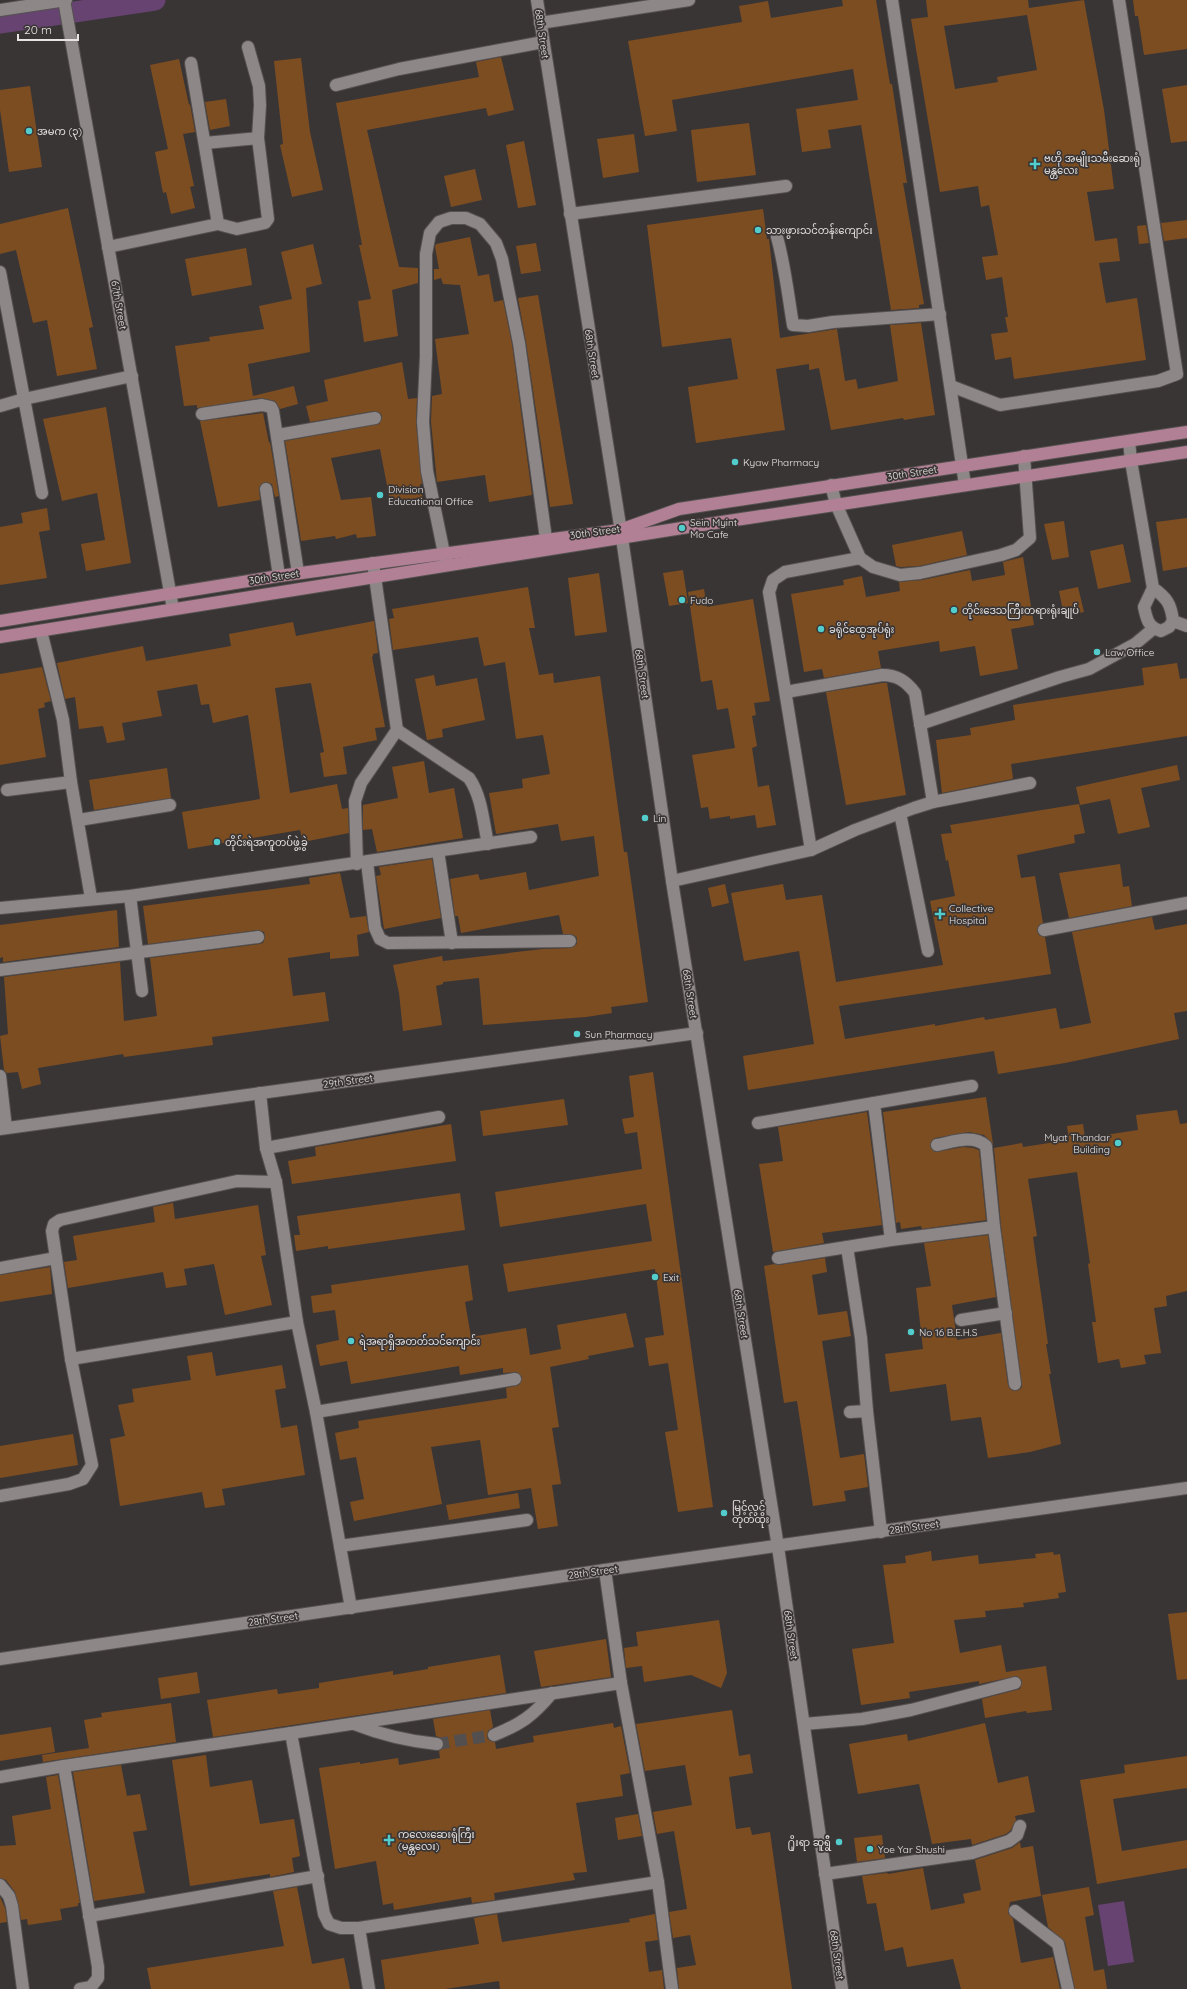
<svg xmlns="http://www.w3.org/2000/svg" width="1187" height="1989" font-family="Quicksand,'Noto Sans Myanmar',sans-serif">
<rect width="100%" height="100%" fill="#3a3535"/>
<polygon fill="#674372" points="1124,1901 1134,1962 1108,1966 1098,1905"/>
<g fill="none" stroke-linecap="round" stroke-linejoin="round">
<polyline stroke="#674372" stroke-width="21" points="0,23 155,0"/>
</g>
<g fill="#7d4d22" fill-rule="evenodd">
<polygon points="842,0 876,0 890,84 892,84 907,183 903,183 924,304 919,305 919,308 891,310 861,125 828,130 831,148 802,152 796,109 858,100 853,69 672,100 677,131 645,136 628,41 742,22 739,6 768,1 771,18 843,6"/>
<path d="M926 0H1028L1029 8 1084 0 1104 110 1114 189 1087 192 1095 241 1117 238 1120 261 1099 263 1106 303 1137 298 1146 360 1014 379 1011 357 995 360 991 334 1008 332 1005 317H1008L1002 277 986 280 982 257 998 255 989 205 981 207 978 186 940 192 911 19 928 17ZM1027 15 1037 70 997 77 998 82 955 89 944 26Z"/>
<polygon points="1133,0 1187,0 1187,49 1144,55 1138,16 1135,16"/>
<polygon points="501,57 514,110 488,116 486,108 367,130 399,267 418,268 418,283 392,290 398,336 364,342 358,301 371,299 359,245 362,245 336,103 479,77 476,62"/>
<polygon points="301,58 310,132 323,190 292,197 280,145 283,144 274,61"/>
<polygon points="179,59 189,105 190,104 195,132 183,134 194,186 190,187 195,208 171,214 166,192 163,193 155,152 168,149 150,65"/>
<polygon points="1187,85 1187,141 1171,143 1162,89"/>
<polygon points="30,86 42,167 9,172 0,110 0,90"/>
<polygon points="226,99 230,126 210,130 205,102"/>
<polygon points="749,123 756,175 697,182 691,130"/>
<polygon points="634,134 639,172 603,178 597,139"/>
<polygon points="524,141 536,205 518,208 506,145"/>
<polygon points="475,169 482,200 451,207 444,176"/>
<polygon points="68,208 93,327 89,328 97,369 57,376 47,320 33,323 16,250 0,254 0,224"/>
<polygon points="763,209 767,239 769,239 780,338 837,329 845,381 856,379 858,389 898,381 890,325 921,323 935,415 904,420 903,418 831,430 819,368 809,370 809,364 776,369 785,430 696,443 688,387 738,379 731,338 662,347 647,225"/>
<polygon points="1187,220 1187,238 1164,241 1161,223"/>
<polygon points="1146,225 1149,243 1139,244 1137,226"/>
<polygon points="470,237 478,276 489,274 494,302 503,300 512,344 532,495 489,502 485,475 437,482 431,422 432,396 442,394 435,339 469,334 460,285 443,284 441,278 434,280 434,269 439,269 435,247 436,244"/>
<polygon points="536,243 541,271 521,274 516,246"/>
<polygon points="313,244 322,284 306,288 310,352 248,364 253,396 294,386 298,404 280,409 275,401 261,398 197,408 197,405 184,406 175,346 210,341 209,337 264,329 259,306 292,299 281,252"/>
<polygon points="246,248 252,285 192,296 185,259"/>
<polygon points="538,295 573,504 550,507 526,342 518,298"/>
<polygon points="402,362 408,399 417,398 416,423 422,484 420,484 423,499 391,506 380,449 331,458 341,500 371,497 376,536 357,538 356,534 336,539 335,536 301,541 285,441 379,424 382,416 380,413 374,411 310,422 306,406 328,401 324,380"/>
<polygon points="106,407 131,563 86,571 81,544 105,540 97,493 62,501 43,419"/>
<polygon points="263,413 269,443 270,442 279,496 275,497 272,484 265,482 259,487 260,500 218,507 200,421"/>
<polygon points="47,508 50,530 39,532 47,578 0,585 0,527 23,523 21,513"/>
<polygon points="1187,518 1187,567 1163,571 1156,522"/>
<polygon points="1064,521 1069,557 1052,560 1044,524"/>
<polygon points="962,531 967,555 919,566 901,567 896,566 892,545"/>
<polygon points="1123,544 1131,582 1098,589 1090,551"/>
<polygon points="1023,557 1034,625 1011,629 1018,669 980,676 975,646 940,652 939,641 878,651 881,668 824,678 822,669 804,672 791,594 844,585 843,580 862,576 866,597 900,591 899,582 922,580 970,570 972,581 1005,575 1003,562"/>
<polygon points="683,570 688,603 669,606 663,573"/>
<polygon points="599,573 607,632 575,636 568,578"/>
<polygon points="528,587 535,628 529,628 539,675 553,673 554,683 600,676 624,852 627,852 648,1002 611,1007 612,1013 586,1017 483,1025 479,978 443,982 443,984 436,986 442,1025 403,1031 399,993 393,965 442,956 443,961 542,949 570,948 577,944 577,938 574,935 563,934 559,915 461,933 458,916 455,916 450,879 478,874 480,880 526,872 529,890 599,876 594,836 561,841 558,824 496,834 489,793 523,788 522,779 550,774 543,735 516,739 505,662 484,666 478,637 393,650 389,619 394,618 392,609"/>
<polygon points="1078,587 1084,612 1064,616 1059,591"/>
<polygon points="704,589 707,607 753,599 770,701 754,703 756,715 752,716 757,746 752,748 758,787 769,785 776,825 757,828 755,815 730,819 730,816 710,819 708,807 701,808 692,755 735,748 728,708 717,710 712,680 701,682 688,592"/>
<polygon points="374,621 378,653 373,654 373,656 372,657 385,727 375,728 377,740 343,747 347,774 324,777 320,753 324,752 311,683 275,688 290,793 337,784 342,809 348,808 349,833 303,842 300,830 188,849 182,812 260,799 248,715 213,723 209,704 201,705 197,684 157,691 162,716 122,723 125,740 107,743 103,726 79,729 75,697 65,699 57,663 143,646 146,661 231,646 229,634 293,622 296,636"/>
<polygon points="1177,663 1180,679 1187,678 1187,736 1011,764 1013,778 1012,779 942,793 936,740 971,735 970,728 1015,720 1013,705 1144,685 1142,668"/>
<polygon points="42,667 51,701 44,703 45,707 38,709 46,757 0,765 0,674"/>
<polygon points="434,675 436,686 477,678 485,720 442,729 443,737 427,740 415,679"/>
<polygon points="882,683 887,683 906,795 846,805 826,692"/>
<polygon points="424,761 429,793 454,788 463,838 377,852 372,829 363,830 363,805 398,798 392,767"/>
<polygon points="1177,765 1180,780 1141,788 1150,827 1118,834 1110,799 1080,805 1076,787"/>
<polygon points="167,768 171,798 94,810 89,780"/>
<polygon points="1079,804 1085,833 1074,835 1075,843 1017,855 1021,878 1035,876 1043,923 1039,925 1037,931 1039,935 1045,937 1051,974 839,1006 845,1039 935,1024 935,1026 984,1017 985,1020 1056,1008 1060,1029 1091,1023 1072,932 1152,917 1155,930 1187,924 1187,1011 1174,1013 1179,1039 1065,1063 998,1074 994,1051 748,1090 743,1056 814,1044 799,951 744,961 731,893 783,884 786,900 822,895 836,982 943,965 930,901 955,896 948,860 946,861 941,834 952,833 950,825"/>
<polygon points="432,859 441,918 384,929 376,876 381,875 379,867"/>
<polygon points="1120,864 1123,887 1129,886 1132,906 1069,918 1059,873"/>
<polygon points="340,873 350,918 366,916 369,932 357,935 359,956 330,959 330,952 288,958 293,996 325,992 329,1021 212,1037 213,1045 124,1057 123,1054 38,1068 41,1084 22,1089 18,1072 7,1073 4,1070 0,1036 8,1034 4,977 120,962 124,1021 157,1016 150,958 259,944 263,943 265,936 264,932 257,930 148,944 143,906 310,884 309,878"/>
<polygon points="725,884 729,903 712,907 708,888"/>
<polygon points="117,910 119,947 3,962 3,957 0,958 0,925"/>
<polygon points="653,1072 713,1507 678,1512 665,1432 678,1430 668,1363 649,1366 645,1338 664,1335 655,1269 508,1292 503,1264 652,1241 646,1204 500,1227 495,1192 642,1169 637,1132 625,1134 622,1119 634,1117 629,1076"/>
<polygon points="986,1097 993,1144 984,1135 969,1132 935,1138 932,1140 930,1146 935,1152 963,1147 973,1148 979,1150 986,1220 922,1229 921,1226 901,1229 900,1222 896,1223 883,1112"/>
<polygon points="564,1099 568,1125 483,1136 480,1111"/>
<polygon points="1177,1110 1180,1124 1187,1123 1187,1291 1166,1296 1167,1306 1154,1308 1161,1353 1144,1355 1146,1364 1121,1368 1119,1359 1098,1363 1092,1322 1096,1322 1088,1264 1090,1263 1077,1172 1028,1179 1037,1236 1033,1237 1048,1344 1046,1344 1051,1374 1049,1374 1061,1444 1030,1452 988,1458 981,1417 951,1421 946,1384 890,1392 885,1354 923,1349 916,1288 931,1286 924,1243 988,1235 996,1297 952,1305 957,1340 1001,1333 1008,1385 1013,1391 1019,1390 1022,1387 1001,1226 994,1148 1022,1143 1023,1147 1069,1140 1067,1126 1083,1124 1085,1138 1138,1130 1136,1115"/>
<polygon points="867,1112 882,1225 822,1233 824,1243 773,1252 759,1164 783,1161 778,1127"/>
<polygon points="451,1124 456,1161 292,1184 288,1161 316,1156 315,1147"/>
<polygon points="460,1193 465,1230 328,1249 328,1246 296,1251 294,1235 300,1235 297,1216"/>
<polygon points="173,1203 175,1219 258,1205 266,1255 261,1256 272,1305 225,1315 214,1264 184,1269 187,1285 166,1288 163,1272 68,1288 64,1262 77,1260 73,1236 155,1222 153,1207"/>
<polygon points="825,1258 827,1272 812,1275 818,1315 847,1311 851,1336 822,1341 840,1458 864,1454 868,1487 844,1491 846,1501 813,1506 797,1401 784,1403 764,1266 774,1264 779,1265"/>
<polygon points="468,1265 473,1300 465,1302 471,1337 526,1328 530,1355 561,1349 557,1325 626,1313 634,1347 588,1356 589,1359 550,1367 559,1427 552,1428 561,1484 552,1485 558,1526 538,1529 531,1488 488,1495 480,1440 431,1447 442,1504 354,1521 350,1502 364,1499 356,1457 340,1460 335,1433 359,1428 358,1421 507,1398 506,1388 519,1385 522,1377 517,1372 503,1373 503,1368 460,1375 459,1366 351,1384 347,1361 320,1366 316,1345 339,1340 335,1310 313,1313 311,1296 332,1293 331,1285"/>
<polygon points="50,1267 52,1294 0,1302 0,1275"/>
<polygon points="212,1352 216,1376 282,1365 286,1388 275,1390 281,1428 297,1425 305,1475 222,1489 225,1505 205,1508 202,1492 120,1506 110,1439 125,1436 118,1405 134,1402 132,1389 191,1380 187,1356"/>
<polygon points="73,1434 78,1465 0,1478 0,1446"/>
<polygon points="518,1493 520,1508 449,1520 446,1505"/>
<polygon points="931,1551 932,1561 978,1555 979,1564 1036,1558 1035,1554 1053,1552 1054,1555 1060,1554 1066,1592 1058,1593 1059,1598 1023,1603 1024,1607 985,1611 986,1617 954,1620 960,1653 1001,1645 1006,1672 1046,1666 1052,1710 1027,1713 1026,1711 985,1718 982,1699 1020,1689 1022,1682 1017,1676 979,1684 979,1681 909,1692 910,1698 861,1705 852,1649 894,1643 883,1565 906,1563 905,1556"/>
<polygon points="1187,1612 1187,1679 1177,1680 1168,1614"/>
<polygon points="719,1620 727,1673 721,1688 691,1675 644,1682 642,1666 626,1668 624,1648 638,1646 636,1632"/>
<polygon points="606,1639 611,1677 541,1687 534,1651"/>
<polygon points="500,1655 506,1693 213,1737 207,1700 277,1689 278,1694 319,1688 319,1683 393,1671 393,1675 428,1669 428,1667"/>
<polygon points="197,1672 200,1693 161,1699 158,1678"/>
<polygon points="171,1703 176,1742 43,1762 42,1755 89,1748 84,1720 102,1717 101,1713"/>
<polygon points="490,1710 493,1727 488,1731 487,1738 490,1741 495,1742 496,1749 534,1742 533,1736 613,1723 614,1728 621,1726 630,1773 620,1775 623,1796 576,1803 587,1872 573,1873 575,1880 494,1893 495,1900 472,1903 471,1897 394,1910 393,1903 383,1905 376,1861 335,1869 319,1768 360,1762 360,1764 398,1758 399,1765 440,1758 439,1751 443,1748 444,1741 441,1738 436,1736 433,1719"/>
<polygon points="732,1710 739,1756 750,1754 753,1773 729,1777 736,1829 750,1827 752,1835 770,1832 792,1989 679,1989 677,1968 696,1965 690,1935 673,1938 669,1912 687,1909 674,1831 657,1834 653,1812 692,1805 685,1765 645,1771 636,1724"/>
<polygon points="985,1723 998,1783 1028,1776 1035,1812 1015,1816 1016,1820 1011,1830 1006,1834 972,1845 971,1839 932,1844 919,1784 858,1794 849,1744 907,1734 908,1741"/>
<polygon points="51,1727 55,1752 0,1761 0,1735"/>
<polygon points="206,1755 210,1787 252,1780 260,1824 294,1819 300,1856 292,1858 294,1872 270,1877 270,1874 190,1886 172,1760"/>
<polygon points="1187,1756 1187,1788 1113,1799 1122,1851 1187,1840 1187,1868 1097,1884 1080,1780 1125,1773 1124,1765"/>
<polygon points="121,1765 127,1796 140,1794 147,1830 133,1832 145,1893 94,1901 73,1772"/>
<polygon points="58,1775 80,1903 78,1903 78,1906 60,1909 62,1920 28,1925 27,1919 21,1920 15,1892 6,1880 0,1878 0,1846 16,1845 12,1816 51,1809 46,1777"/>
<polygon points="638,1814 642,1836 618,1840 615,1818"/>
<polygon points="882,1835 885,1858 857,1862 854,1838"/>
<polygon points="1020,1842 1021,1848 1033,1846 1041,1896 1010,1902 1008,1913 1013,1919 1021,1963 1053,1957 1060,1989 961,1989 953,1959 907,1967 903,1947 885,1951 876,1903 867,1904 862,1876 887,1873 888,1874 923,1868 931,1910 965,1903 963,1894 981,1890 975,1860 1012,1848"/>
<polygon points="297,1887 312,1964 344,1958 350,1989 151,1989 147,1968 284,1946 273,1891"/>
<polygon points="1089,1887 1094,1915 1085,1917 1094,1971 1104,1969 1107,1989 1075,1989 1065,1942 1048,1927 1042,1895"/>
<polygon points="0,1897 5,1908 7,1922 0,1923"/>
<polygon points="497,1914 502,1942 630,1922 629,1919 655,1914 658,1940 645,1942 649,1972 662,1970 664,1989 500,1989 499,1981 445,1989 385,1989 381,1960 479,1944 474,1918"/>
</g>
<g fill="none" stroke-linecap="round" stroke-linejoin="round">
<polyline stroke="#544f4f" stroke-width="12" stroke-dasharray="12 6" stroke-linecap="butt" points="437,1744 494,1735"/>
<g stroke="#555150" stroke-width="14">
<g id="minor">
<polyline points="64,0 173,609"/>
<polyline points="537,0 622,538 672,881 778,1547 842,1989"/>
<polyline points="892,0 965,485"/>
<polyline points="0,10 66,0"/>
<polyline points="540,23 689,0"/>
<polyline points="248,47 259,86 260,105 258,138"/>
<polyline points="336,85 399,69 543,42"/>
<polyline points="205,143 258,138 268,219 265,223 237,229 218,224"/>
<polyline points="570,214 786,186"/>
<path d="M777 237C785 266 788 295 793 325L808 326 833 322 940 314"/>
<polyline points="108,247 218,224 191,63"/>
<polyline points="0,272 42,493"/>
<polyline points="951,386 1000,405 1158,381 1177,374 1119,0"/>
<polyline points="0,406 24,399 132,376"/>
<polyline points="202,414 262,405 271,407 273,411 298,573"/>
<polyline points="278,435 375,418"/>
<path d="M1129 441 1131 461 1153 588C1167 598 1171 604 1173 621L1187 626"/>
<polyline points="831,485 836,504 860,558 873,567 900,575 920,573 1001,555 1016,550 1030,538 1024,456"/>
<polyline points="266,489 279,576"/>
<polyline points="446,563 427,471 423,422 426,356 426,254 430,233 439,222 451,218 466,218 480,224 496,243 502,259 519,343 546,539"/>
<path d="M1153 588 1144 607C1147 620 1148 627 1161 631L1169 627 1173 621"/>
<polyline points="41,631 63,720 71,782 91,898"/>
<path d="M786 692 882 675C897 675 906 681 915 693L933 802"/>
<polyline points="920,724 1060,677 1089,669 1135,644 1153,629"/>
<path d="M397 730 469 778C482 797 483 821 488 844"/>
<polyline points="7,790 71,782"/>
<polyline points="900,813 928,951"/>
<polyline points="79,820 170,805"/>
<polyline points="811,850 769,592 773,580 785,572 860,558"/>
<polyline points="438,851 452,943"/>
<polyline points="367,862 375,928 380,939 388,943 570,941"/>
<polyline points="357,864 355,801 361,783 397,730 373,563"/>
<polyline points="672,881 811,850 855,830 914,808 933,802 1030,783"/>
<polyline points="130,896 142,991"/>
<polyline points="0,908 130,896 531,837"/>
<polyline points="1044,930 1187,903"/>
<polyline points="0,970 258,937"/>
<polyline points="0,1076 6,1128"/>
<polyline points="260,1093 266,1148 276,1182 297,1322 316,1412 351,1608"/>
<polyline points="758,1123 874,1103"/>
<polyline points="0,1129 697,1033"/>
<path d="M937 1145C953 1142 973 1134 986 1146L994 1227"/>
<polyline points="266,1148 439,1117"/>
<polyline points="891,1240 874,1103 972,1086"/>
<polyline points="847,1247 861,1338 867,1411"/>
<polyline points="778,1258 891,1240 994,1227 1015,1384"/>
<polyline points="0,1268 56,1258"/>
<polyline points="961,1320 1006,1313"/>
<polyline points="71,1359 297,1322"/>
<polyline points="316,1412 515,1379"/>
<polyline points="850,1412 867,1411 881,1532"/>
<polyline points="0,1496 69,1484 83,1479 92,1465 71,1359 52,1231 54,1224 60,1220 237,1181 276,1182"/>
<polyline points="340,1546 527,1520"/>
<polyline points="605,1570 621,1683 658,1882 672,1989"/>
<polyline points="0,1659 605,1570 1187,1488"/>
<path d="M354 1724C382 1735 406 1741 437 1744"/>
<polyline points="804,1724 862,1719 911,1710 1015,1683"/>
<polyline points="291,1733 324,1914 329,1924 341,1928 359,1928 658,1882"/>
<path d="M494 1735C521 1724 533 1716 552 1693"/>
<polyline points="64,1766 98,1967 98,1978 91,1987 80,1989"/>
<polyline points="0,1777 64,1766 291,1733 621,1683"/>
<polyline points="825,1874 972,1853 1009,1841 1017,1835 1020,1826"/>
<polyline points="0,1885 9,1896 12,1906 23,1989"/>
<polyline points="1015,1911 1058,1944 1068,1989"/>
<polyline points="89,1916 318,1876"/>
<polyline points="359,1928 369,1989"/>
</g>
</g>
<g stroke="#555150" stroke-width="14">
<g id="major">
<polyline points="0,621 279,576 620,530 679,509 1187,432"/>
<polyline points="0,637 682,528 1187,452"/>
</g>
</g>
<use href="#minor" stroke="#8e8787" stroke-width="12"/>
<use href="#major" stroke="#b28095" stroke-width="12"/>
</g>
<g fill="#52cdcc" stroke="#3a3535" stroke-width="1.5">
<circle cx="29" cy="131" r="4"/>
<path d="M1033 158h4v4h4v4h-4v4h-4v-4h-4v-4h4z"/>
<circle cx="758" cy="230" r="4"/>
<circle cx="735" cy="462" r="4"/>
<circle cx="380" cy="495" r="4"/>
<circle cx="682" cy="528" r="4"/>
<circle cx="682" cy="600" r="4"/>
<circle cx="954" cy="610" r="4"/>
<circle cx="821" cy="629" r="4"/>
<circle cx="1097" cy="652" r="4"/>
<circle cx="645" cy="818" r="4"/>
<circle cx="217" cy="842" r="4"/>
<path d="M938 908h4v4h4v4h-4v4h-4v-4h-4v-4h4z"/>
<circle cx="577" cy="1034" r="4"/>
<circle cx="1118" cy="1143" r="4"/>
<circle cx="655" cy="1277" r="4"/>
<circle cx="911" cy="1332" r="4"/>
<circle cx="351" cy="1341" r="4"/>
<circle cx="724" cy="1513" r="4"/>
<path d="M387 1834h4v4h4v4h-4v4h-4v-4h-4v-4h4z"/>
<circle cx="839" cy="1842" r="4"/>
<circle cx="870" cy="1849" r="4"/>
</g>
<g text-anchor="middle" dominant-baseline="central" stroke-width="3.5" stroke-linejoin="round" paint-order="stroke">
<g font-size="10" fill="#e7e4e3" stroke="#3a3535">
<text transform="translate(542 34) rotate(82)">68th Street</text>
<text transform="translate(119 305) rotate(80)">67th Street</text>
<text transform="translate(592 354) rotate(81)">68th Street</text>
<text transform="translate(912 473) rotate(-9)">30th Street</text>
<text transform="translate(595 532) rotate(-8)">30th Street</text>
<text transform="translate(274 577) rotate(-9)">30th Street</text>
<text transform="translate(642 674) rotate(82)">68th Street</text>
<text transform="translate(690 994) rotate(81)">68th Street</text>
<text transform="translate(348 1081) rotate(-8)">29th Street</text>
<text transform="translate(741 1314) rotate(81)">68th Street</text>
<text transform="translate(914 1527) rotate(-8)">28th Street</text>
<text transform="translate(593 1572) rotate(-8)">28th Street</text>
<text transform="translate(273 1619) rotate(-8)">28th Street</text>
<text transform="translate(791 1635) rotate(82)">68th Street</text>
<text transform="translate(837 1955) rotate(82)">68th Street</text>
</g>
<g font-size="10" fill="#e7e4e3" stroke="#3a3535" text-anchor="start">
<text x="37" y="131">အမက (၃)</text>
<text x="1044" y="158">ဗဟို အမျိုးသမီးဆေးရုံ<tspan x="1044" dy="12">မန္တလေး</tspan></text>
<text x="766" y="230">သားဖွားသင်တန်းကျောင်း</text>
<text x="743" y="462">Kyaw Pharmacy</text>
<text x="388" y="489">Division<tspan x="388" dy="12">Educational Office</tspan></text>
<text x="690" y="522">Sein Myint<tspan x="690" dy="12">Mo Cafe</tspan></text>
<text x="690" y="600">Fudo</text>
<text x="962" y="610">တိုင်းဒေသကြီးတရားရုံးချုပ်</text>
<text x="829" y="629">ခရိုင်ထွေအုပ်ရုံး</text>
<text x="1105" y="652">Law Office</text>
<text x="653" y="818">Lin</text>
<text x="225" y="842">တိုင်းရဲအကူတပ်ဖွဲ့ခွဲ</text>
<text x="949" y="908">Collective<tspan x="949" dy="12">Hospital</tspan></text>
<text x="585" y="1034">Sun Pharmacy</text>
<text x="1110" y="1137" text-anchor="end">Myat Thandar<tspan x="1110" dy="12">Building</tspan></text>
<text x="663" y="1277">Exit</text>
<text x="919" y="1332">No 16 B.E.H.S</text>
<text x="359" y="1341">ရဲအရာရှိအတတ်သင်ကျောင်း</text>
<text x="732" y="1507">မြင့်လွင်<tspan x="732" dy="12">တုတ်ထိုး</tspan></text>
<text x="398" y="1834">ကလေးဆေးရုံကြီး<tspan x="398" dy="12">(မန္တလေး)</tspan></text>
<text x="831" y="1842" text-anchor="end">႐ိုးရာ ဆူရွီ</text>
<text x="878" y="1849">Yoe Yar Shushi</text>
</g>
</g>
<path d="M18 34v6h60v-6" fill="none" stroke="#e7e4e3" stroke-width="2"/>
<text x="24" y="34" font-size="12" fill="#e7e4e3" stroke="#3a3535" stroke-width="3" paint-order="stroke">20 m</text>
</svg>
